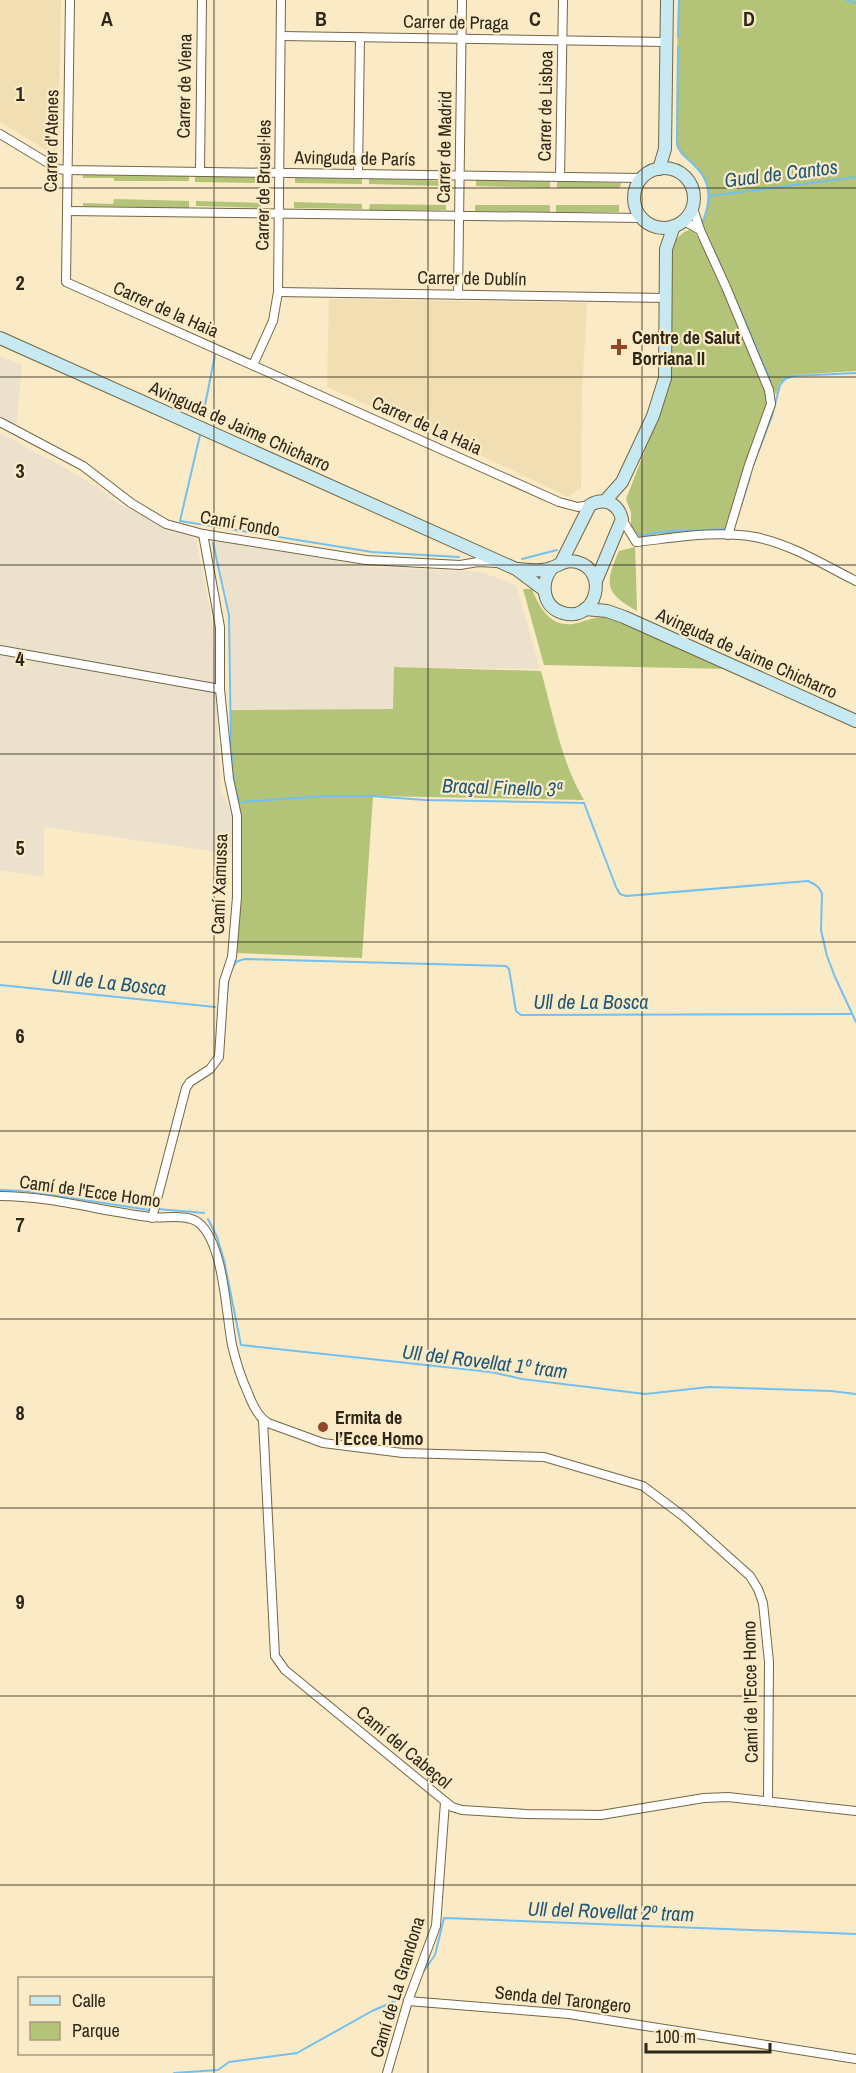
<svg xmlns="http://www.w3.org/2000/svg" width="856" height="2073" font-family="'Archivo Narrow',sans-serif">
<rect width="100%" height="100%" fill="#faeac6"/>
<g fill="#ebe1cc">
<polygon points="0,356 22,365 16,429 0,419"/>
<polygon points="0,433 65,468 102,490 114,501 158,525 196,539 212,621 221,791 233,815 233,854 44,827 44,877 0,870"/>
<polygon points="219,541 372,567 481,572 516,585 540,669 394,667 393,709 232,709 230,611 215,545"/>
</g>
<g fill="#f1deb3">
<polygon points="0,0 61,0 58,149 51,153 0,122"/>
<polygon points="329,299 587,303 582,391 581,488 568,497 478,454 327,387"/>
</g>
<g fill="#b3c479">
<path d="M678 0H856V371L793 375 780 383 776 395 701 224C710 203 713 182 694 166 687 158 679 155 676 144Z"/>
<polygon points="83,175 189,176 189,181 114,181 114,178 83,178"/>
<polygon points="195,176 262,177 261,183 195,182"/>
<polygon points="295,177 362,179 362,184 295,183"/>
<polygon points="369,178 443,181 443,186 369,184"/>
<polygon points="476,180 550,181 550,188 476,186"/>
<polygon points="557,181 621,183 620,188 557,188"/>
<polygon points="114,199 189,201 189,208 83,206 83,203 113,204"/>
<polygon points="196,201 261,203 261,208 196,206"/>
<polygon points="294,202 362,204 362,209 294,208"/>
<polygon points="370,204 446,205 446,210 369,210"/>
<polygon points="475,205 550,205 550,212 475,211"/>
<rect x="556" y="205" width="63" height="7"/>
<polygon points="690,230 695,233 704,247 764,385 768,403 726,530 659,534 640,538 631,527 631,513 626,499 669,388 673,242 684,232"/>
<path d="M635 547 637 606V611C605 593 604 585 619 551Z"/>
<path d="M523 589H532C539 607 550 627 573 624 588 621 594 615 610 618L727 669 544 665Z"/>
<path d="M394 667 541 671C553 713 561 762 584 800L373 796 362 958 236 953 239 802 233 781 230 710 393 709Z"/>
</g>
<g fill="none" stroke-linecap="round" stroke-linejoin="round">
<g stroke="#71c0f1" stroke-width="2">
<polyline points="846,0 856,3"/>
<polyline points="678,37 679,0"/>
<path d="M678 47 677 144C680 155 688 158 695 166 712 182 711 203 702 223"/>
<polyline points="709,196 856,177"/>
<polyline points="710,242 721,266"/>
<polyline points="739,307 771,382"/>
<polyline points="203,415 215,355"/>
<polyline points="200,435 180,521 372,552 459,557"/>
<polyline points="752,468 772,416 780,385 785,379 793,376 856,373"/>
<polyline points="741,506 750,477"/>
<polyline points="638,534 641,536 659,532 727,529"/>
<path d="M213 543 229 615 231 746 234 781 239 802 325 796H370L425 800 584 803 616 887 620 894 626 896 808 881C815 884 820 887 822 894L821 930 827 956 835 977 856 1022"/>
<polyline points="522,559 557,550"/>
<polyline points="232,969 236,962 244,959 506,966 509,969 516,1011 521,1015 852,1014"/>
<polyline points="0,985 215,1007"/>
<polyline points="227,992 229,977"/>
<polyline points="0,1190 26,1191 149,1210"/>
<polyline points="158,1209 204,1213"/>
<polyline points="208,1219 217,1237 224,1260 241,1345 491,1372 522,1379 645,1394 709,1387 831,1391 856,1394"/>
<polyline points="423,1972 435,1955 444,1918 856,1934"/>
<polyline points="174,2073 218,2070 229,2062 297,2053 372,2011 402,1998"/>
</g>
<g stroke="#746747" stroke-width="10">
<g id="street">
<polyline points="70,0 66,282 559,502 578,507 590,505"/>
<polyline points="281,36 666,42"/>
<polyline points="0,134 58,169 67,170 642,178"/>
<polyline points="200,172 202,0"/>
<polyline points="358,174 360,37"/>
<polyline points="560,177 563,0"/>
<polyline points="693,208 700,230 726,287 769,390 771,404 749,465 728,535"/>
<polyline points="67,211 642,218"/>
<polyline points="684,221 700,230"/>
<polyline points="278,292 666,298"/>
<polyline points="458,295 462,0"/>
<polyline points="253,365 273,321 278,292 281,0"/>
<polyline points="0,422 83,466 131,503 166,524 203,534 366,560 460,565 478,562 497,563"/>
<path d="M622 519 636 542C674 538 717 530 755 537 791 544 824 565 856 581"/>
<polyline points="0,650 220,689"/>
<path d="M0 1196C50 1196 100 1211 150 1217 164 1219 187 1213 199 1223 224 1244 226 1314 232 1345 236 1362 241 1378 248 1393 252 1404 258 1417 268 1423L323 1443 403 1453 544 1457 643 1486 683 1516 750 1576 758 1589 763 1603 769 1662 768 1800"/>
<polyline points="152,1218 186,1088 190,1082 210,1069 219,1057 224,981 232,957 237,897 237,816 229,779 220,689 220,627 203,534"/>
<polyline points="263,1420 275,1656 285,1670 452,1807 462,1810 526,1814 601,1815 704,1798 728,1797 856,1811"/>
<polyline points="408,2001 569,2014 856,2059"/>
<polyline points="387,2073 408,2001 436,1926 445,1802"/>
</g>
</g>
<g stroke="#746747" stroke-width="14">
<g id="secondary">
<circle cx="664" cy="198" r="30"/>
<polyline points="659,169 665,149 667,0"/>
<polyline points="0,338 516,569 544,590"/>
<polyline points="605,501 622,482 653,416 665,378 666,249 674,226"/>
<path d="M561 563 590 505C604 497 618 503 622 519L596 581"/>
<path d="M519 569C529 570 541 572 551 568 560 565 566 559 577 562 610 571 596 623 563 613 542 607 540 583 552 568"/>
<polyline points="585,609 607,611 624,617 856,721"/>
</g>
</g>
<use href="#street" stroke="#fff" stroke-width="8"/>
<use href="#secondary" stroke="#c6e9f2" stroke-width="12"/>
</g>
<path fill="none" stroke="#2d2719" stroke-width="1.5" stroke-opacity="0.55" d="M214 0V2073M428 0V2073M642 0V2073M0 188H856M0 377H856M0 565H856M0 754H856M0 942H856M0 1131H856M0 1319H856M0 1508H856M0 1696H856M0 1885H856"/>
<g fill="#8f4725" stroke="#faeac6" stroke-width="2">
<path d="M616 338h6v6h6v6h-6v6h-6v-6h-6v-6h6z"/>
<circle cx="323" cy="1427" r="6"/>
</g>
<g text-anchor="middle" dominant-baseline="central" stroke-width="4.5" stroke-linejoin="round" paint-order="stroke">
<g font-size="18" fill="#2d2719" stroke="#faeac6">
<text transform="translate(456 22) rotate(1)">Carrer de Praga</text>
<text transform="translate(184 86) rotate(-89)">Carrer de Viena</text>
<text transform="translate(545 106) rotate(-89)">Carrer de Lisboa</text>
<text transform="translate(51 141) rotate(-89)">Carrer d'Atenes</text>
<text transform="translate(444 147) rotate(-89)">Carrer de Madrid</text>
<text transform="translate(355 158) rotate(1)">Avinguda de París</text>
<text transform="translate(263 185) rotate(-89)">Carrer de Brusel·les</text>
<text transform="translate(472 278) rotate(1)">Carrer de Dublín</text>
<text transform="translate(166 309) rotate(24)">Carrer de la Haia</text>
<text transform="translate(427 425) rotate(24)">Carrer de La Haia</text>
<text transform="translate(240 426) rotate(24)">Avinguda de Jaime Chicharro</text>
<text transform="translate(240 523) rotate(10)">Camí Fondo</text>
<text transform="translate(747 653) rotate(24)">Avinguda de Jaime Chicharro</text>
<text transform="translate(219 884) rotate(-88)">Camí Xamussa</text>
<text transform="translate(90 1191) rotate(8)">Camí de l'Ecce Homo</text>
<text transform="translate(750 1692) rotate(-91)">Camí de l'Ecce Homo</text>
<text transform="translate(404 1747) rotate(40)">Camí del Cabeçol</text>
<text transform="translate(397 1987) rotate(-73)">Camí de La Grandona</text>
<text transform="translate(563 1999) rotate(6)">Senda del Tarongero</text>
</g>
<g font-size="18" font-weight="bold" fill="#2d2719" stroke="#faeac6" text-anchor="start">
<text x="632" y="337">Centre de Salut<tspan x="632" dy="21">Borriana II</tspan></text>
<text x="335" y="1417">Ermita de<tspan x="335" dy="21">l’Ecce Homo</tspan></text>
</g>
<g font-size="20" font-style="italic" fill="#1d5779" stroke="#faeac6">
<text transform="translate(781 173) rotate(-7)">Gual de Cantos</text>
<text transform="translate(502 787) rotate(2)">Braçal Finello 3ª</text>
<text transform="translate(109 982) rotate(6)">Ull de La Bosca</text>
<text x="591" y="1001">Ull de La Bosca</text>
<text transform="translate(485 1361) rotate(7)">Ull del Rovellat 1º tram</text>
<text transform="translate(611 1911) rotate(2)">Ull del Rovellat 2º tram</text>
</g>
</g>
<g font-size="20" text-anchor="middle" font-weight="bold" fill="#2d2719" stroke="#faeac6" stroke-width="4.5" stroke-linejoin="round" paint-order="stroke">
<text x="107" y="26">A</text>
<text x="321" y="26">B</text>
<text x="535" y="26">C</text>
<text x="749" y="26">D</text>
<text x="20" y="101">1</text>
<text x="20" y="290">2</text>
<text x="20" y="478">3</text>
<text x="20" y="666">4</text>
<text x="20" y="855">5</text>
<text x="20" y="1043">6</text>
<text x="20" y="1232">7</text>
<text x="20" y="1420">8</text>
<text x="20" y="1609">9</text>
</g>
<rect x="18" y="1977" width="195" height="78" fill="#faeac6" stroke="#a89c81" stroke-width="1.5"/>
<rect x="30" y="1996" width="30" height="9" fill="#c6e9f2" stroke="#a89c81" stroke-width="1.5"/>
<text x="72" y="2007" font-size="18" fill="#2d2719">Calle</text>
<rect x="30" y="2022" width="30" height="18" fill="#b3c479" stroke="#a89c81" stroke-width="1.5"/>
<text x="72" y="2037" font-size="18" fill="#2d2719">Parque</text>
<path d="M646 2043v9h124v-9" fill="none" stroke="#2d2719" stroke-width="3"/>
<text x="655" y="2043" font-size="18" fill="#2d2719" stroke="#faeac6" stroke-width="4.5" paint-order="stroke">100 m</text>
</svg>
